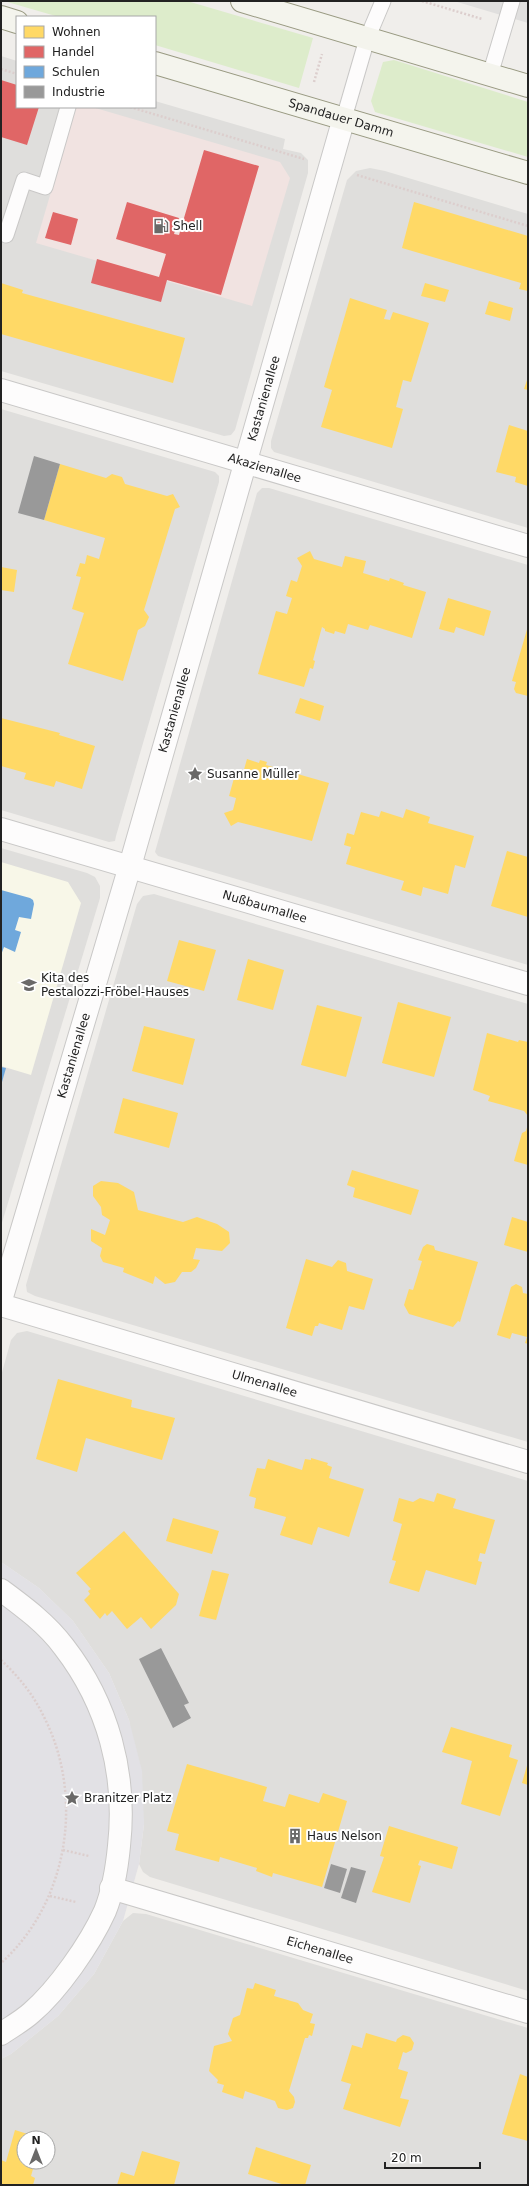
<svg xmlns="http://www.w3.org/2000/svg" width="529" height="2186" font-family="'DejaVu Sans',sans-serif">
<rect width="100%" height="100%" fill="#f0eeeb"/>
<g fill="#dfdedc" fill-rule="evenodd">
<polygon points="1,56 17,61 17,107 155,107 155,101 285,139 283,149 301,153 308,160 308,173 235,430 231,435 224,436 1,371"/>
<polygon points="370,168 385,171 528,214 528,528 274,452 271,448 271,441 347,180 356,171"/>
<polygon points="1,409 215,472 219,476 219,482 116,836 115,841 109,842 1,810"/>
<polygon points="262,488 269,488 528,565 528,965 158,856 155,852 257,493"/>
<polygon points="1,848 87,873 95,877 100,886 100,898 1,1226"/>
<polygon points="154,894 528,1004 528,1442 35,1296 27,1292 26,1285 137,904 143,896"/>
<polygon points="27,1331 528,1481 528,1991 150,1877 143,1872 139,1864 144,1824 129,1720 109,1673 73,1621 39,1588 1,1562 1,1376 11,1340 17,1333"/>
<path d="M133 1913 146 1914 528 2028V2185H1V2059L11 2054 58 2016 94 1974 123 1921ZM24 2138H48V2162H24Z"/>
</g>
<polygon fill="#f1e3e1" points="76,107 92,107 280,162 290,178 252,306 36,243"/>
<polygon fill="#f8f7e8" points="1,862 68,882 81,903 31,1075 1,1066"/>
<g fill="#ddeccb">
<polygon points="4,1 187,1 313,38 299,88 155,45 155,17 59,17"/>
<polygon points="394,60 528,102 528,157 375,112 371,101 383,62"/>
</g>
<polygon fill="#e0dfde" points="454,1 528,1 528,23"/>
<polygon fill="#e2e1e5" points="1,1562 39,1588 73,1621 109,1673 129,1720 142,1771 144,1824 139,1864 123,1921 94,1974 58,2016 11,2054 1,2059"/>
<g fill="#ffd966">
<polygon points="414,202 528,236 528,291 519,289 521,283 402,248"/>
<polygon points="1,283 23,290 22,293 185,338 173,383 1,334"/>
<polygon points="425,283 449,290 445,302 421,296"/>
<polygon points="350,298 387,310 384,319 390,320 393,312 429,323 411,382 403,380 396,407 403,409 392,448 321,427 332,390 324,387"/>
<polygon points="489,301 513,308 510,321 485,314"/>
<polygon points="528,377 528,390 524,389"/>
<polygon points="509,425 528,431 528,486 515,482 516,477 496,472"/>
<polygon points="60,464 106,478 112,474 122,477 125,484 167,496 173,494 180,507 175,509 144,610 149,617 145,626 138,630 123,681 68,664 84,613 72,609 81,577 76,576 80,563 85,564 87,555 99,559 105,538 44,520"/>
<polygon points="310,551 314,559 342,567 345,556 366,561 363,573 389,581 390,578 404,583 403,585 426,592 412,638 370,625 368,630 348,624 345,634 335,631 334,634 325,631 325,629 322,627 313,660 315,661 313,669 310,668 304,687 258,674 276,611 287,614 292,598 286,596 291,580 297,582 302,566 297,558"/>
<polygon points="1,567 17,570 14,592 1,590"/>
<polygon points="448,598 491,611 484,636 456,627 454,633 439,629"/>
<polygon points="528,626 528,696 516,693 514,689 516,682 512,681"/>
<polygon points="300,698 324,706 320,721 295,713"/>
<polygon points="1,718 60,733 59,735 95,746 82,789 56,781 54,787 24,779 26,773 1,766"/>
<polygon points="247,759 259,763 260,760 267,762 266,765 329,783 312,841 238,822 231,826 224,813 233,810 236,798 229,796 236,771 243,773"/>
<polygon points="406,809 430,817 428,823 474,836 465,868 455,865 448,894 423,887 421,896 401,890 404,881 346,864 351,847 344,845 347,833 354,835 361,812 379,817 381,811 403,818"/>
<polygon points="507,851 528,857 528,917 491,906"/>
<polygon points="179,940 216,950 204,991 167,981"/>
<polygon points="248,959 284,970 273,1010 237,1000"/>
<polygon points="398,1002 451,1017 434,1077 382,1063"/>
<polygon points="317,1005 362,1017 346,1077 301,1065"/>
<polygon points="144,1026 195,1039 183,1085 132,1071"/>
<polygon points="487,1033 518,1042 519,1040 528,1042 528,1116 524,1111 488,1101 490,1096 473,1090"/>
<polygon points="123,1098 178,1113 169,1148 114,1133"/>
<polygon points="528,1124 528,1165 514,1161 522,1133 526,1131"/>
<polygon points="352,1170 419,1190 411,1215 353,1197 355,1188 347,1185"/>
<polygon points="101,1181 118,1183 134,1192 138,1210 183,1222 197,1217 217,1224 229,1232 230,1243 222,1251 196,1248 193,1259 200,1260 196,1268 191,1272 182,1272 175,1282 165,1284 155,1276 153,1284 123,1272 124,1268 103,1262 100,1256 102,1248 91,1241 91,1229 105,1235 110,1220 102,1215 101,1207 93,1196 93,1186"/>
<polygon points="512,1217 528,1222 528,1252 504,1245"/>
<polygon points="427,1244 434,1246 435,1250 478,1262 460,1322 458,1321 453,1327 409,1314 404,1305 409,1289 413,1290 422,1261 418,1260 423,1247"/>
<polygon points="306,1259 332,1267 338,1260 346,1263 347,1271 373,1279 364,1310 349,1306 342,1330 319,1323 318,1326 315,1326 312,1336 286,1328"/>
<polygon points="516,1284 522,1287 523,1293 528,1294 528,1344 525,1343 527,1337 512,1333 510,1339 497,1335 511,1287"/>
<polygon points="58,1379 132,1400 131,1407 175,1418 162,1460 86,1438 77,1472 36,1459"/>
<polygon points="311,1458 328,1463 327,1465 332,1467 329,1478 364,1489 349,1537 318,1527 312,1545 280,1535 286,1517 254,1508 256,1498 249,1496 257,1468 265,1469 268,1459 302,1470 305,1459 311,1460"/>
<polygon points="437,1493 456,1499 453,1508 495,1520 485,1554 480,1553 478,1561 482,1562 476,1585 426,1570 419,1592 389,1583 396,1561 392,1560 402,1524 393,1521 399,1498 413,1502 420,1498 434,1502"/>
<polygon points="173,1518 219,1531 212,1554 166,1541"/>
<polygon points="124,1531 179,1594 176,1605 151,1629 141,1617 127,1629 112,1611 107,1616 105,1613 100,1619 84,1600 90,1594 88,1591 91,1589 76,1573"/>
<polygon points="212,1570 229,1574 216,1620 199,1616"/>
<polygon points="451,1727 512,1745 509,1757 518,1760 500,1816 461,1804 472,1761 442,1752"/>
<polygon points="528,1762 528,1785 522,1783"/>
<polygon points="187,1764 267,1787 263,1801 285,1807 289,1794 319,1803 323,1793 347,1801 322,1887 273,1873 272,1877 256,1871 257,1868 220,1857 219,1862 175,1850 179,1834 167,1831"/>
<polygon points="389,1826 458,1847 452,1869 420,1860 418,1865 421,1866 410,1903 372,1892 384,1857 380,1856"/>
<polygon points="255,1983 276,1990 274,1996 298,2003 303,2010 313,2014 310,2023 315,2024 312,2036 309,2035 308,2038 305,2038 289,2091 294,2097 295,2102 293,2108 287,2110 278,2108 275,2101 245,2091 243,2099 222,2092 224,2085 217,2083 218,2080 209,2071 214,2046 232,2041 228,2034 233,2018 240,2015 247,1988 253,1989"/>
<polygon points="366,2033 396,2042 397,2039 403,2035 410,2037 414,2043 412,2050 406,2053 403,2052 398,2069 408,2072 400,2098 409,2100 400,2127 343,2109 351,2084 341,2081 352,2045 362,2048"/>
<polygon points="520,2074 528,2077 528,2141 502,2134"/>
<polygon points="15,2130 40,2138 24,2138 24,2162 35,2162 31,2176 35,2178 33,2185 1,2185 1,2160 6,2162"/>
<polygon points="256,2147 311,2165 305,2185 285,2185 248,2174"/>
<polygon points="142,2151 180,2162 174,2185 117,2185 121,2172 134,2176"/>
</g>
<g fill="#e06666">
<polygon points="1,80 17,85 17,107 39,107 27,145 1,137"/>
<polygon points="204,150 259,166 221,295 167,280 161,302 91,283 97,259 159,277 166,254 116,239 127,202 179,218 174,234 179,235"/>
<polygon points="53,212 78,219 71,245 45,238"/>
</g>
<g fill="#6fa8dc">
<polygon points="1,890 30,898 33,900 34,904 31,919 19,917 15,930 21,932 15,952 4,947 1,955"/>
<polygon points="1,1067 6,1068 2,1082 1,1081"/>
</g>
<g fill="#999">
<polygon points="34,456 60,464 44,520 18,513"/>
<polygon points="161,1648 189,1703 184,1705 191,1718 173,1728 139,1659"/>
<polygon points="331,1864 347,1869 340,1893 324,1888"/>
<polygon points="351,1867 366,1871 356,1903 341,1898"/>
</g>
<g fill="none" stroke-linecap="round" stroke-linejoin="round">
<g stroke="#c9c8c7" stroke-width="17">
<g id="lane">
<polyline points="490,75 512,1"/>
<polyline points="344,118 367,39 383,1"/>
<polyline points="6,235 24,180 45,187 68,107"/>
</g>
</g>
<g stroke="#c9c8c7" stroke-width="24">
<g id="street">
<path id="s1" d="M1 390 528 546"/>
<path id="s2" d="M1 829 528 984"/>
<path id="s3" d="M1 1300 130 866 344 118"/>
<path id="s4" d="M1 1305 528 1462"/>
<path d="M1 1590C24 1607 47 1624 64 1647 108 1704 127 1774 119 1846 117 1867 113 1891 105 1911 90 1944 58 1990 31 2013 22 2021 11 2027 1 2034"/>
<path id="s5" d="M111 1888 528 2012"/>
</g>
</g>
<g stroke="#999a82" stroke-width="24">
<g id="secondary">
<polyline points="242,1 528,86"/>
<polyline points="1,17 17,22"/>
<path id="s6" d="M155 63 528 173"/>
</g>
</g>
<g stroke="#dccecd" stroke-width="2.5" stroke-dasharray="2 2" stroke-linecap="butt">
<polyline points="422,1 482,19"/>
<polyline points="1,69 17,74"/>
<polyline points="314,82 322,54"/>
<polyline points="130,107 304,159"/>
<polyline points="357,175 528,226"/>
<path d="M1 1660C18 1676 33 1694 43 1715 85 1795 69 1902 1 1963"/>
<polyline points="63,1850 89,1856"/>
<polyline points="50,1896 76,1902"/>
</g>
<use href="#lane" stroke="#fdfcfc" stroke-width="15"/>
<use href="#street" stroke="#fdfcfc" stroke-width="22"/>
<use href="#secondary" stroke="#f4f4ed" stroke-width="22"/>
</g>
<defs>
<g id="fuel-bare" transform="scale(1.2)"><path d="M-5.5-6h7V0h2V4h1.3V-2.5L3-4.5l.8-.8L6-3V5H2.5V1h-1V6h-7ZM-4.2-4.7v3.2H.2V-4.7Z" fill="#6a6968" stroke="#fff" stroke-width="2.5" paint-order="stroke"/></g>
<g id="sight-bare" transform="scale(1.2)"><path d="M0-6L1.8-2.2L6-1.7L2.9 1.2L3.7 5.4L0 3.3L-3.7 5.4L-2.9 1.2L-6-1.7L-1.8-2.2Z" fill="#6a6968" stroke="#fff" stroke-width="2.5" paint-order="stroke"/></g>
<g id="school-bare" transform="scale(1.2)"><path d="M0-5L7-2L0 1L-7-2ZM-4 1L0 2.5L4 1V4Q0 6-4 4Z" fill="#6a6968" stroke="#fff" stroke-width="2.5" paint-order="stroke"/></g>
<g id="building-bare" transform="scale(1.2)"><path d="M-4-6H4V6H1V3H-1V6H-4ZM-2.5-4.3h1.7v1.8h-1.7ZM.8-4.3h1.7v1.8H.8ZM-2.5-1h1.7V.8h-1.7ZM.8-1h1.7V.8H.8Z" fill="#6a6968" stroke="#fff" stroke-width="2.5" paint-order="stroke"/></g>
</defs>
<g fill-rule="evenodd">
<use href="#fuel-bare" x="161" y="226"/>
<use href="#sight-bare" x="195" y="774"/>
<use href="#school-bare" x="29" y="985"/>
<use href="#sight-bare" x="72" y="1798"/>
<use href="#building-bare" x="295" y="1836"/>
</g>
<g text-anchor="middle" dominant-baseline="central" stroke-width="4" stroke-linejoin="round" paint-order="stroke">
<g font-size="12" fill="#222" stroke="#fff">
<text stroke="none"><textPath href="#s6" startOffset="194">Spandauer Damm</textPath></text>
<text stroke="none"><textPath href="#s3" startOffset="939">Kastanienallee</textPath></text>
<text stroke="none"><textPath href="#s1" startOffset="275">Akazienallee</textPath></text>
<text stroke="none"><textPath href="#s3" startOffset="615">Kastanienallee</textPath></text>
<text stroke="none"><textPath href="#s2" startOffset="275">Nußbaumallee</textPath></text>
<text stroke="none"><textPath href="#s3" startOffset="255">Kastanienallee</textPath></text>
<text stroke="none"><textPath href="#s4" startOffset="275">Ulmenallee</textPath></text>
<text stroke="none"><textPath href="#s5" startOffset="218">Eichenallee</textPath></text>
</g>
<g font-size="12" fill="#222" stroke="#fff" text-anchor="start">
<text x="173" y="226">Shell</text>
<text x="207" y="774">Susanne Müller</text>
<text x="41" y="978">Kita des<tspan x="41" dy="14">Pestalozzi-Fröbel-Hauses</tspan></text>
<text x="84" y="1798">Branitzer Platz</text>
<text x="307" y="1836">Haus Nelson</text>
</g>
</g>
<rect width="529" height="2186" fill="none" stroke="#222222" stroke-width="4"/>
<rect x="16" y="16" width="140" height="92" fill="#ffffff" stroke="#a7a7a7"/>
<rect x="24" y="26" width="20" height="12" fill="#ffd966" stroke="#a7a7a7"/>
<text x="52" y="36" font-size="12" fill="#222222">Wohnen</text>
<rect x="24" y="46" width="20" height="12" fill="#e06666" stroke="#a7a7a7"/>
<text x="52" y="56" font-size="12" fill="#222222">Handel</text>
<rect x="24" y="66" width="20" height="12" fill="#6fa8dc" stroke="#a7a7a7"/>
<text x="52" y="76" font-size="12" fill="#222222">Schulen</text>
<rect x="24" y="86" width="20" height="12" fill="#999999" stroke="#a7a7a7"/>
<text x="52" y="96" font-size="12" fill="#222222">Industrie</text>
<g transform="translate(36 2150)"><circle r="19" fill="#ffffff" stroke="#a7a7a7"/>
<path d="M0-3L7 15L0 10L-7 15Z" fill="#6a6968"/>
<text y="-6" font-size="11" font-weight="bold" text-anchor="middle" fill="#222222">N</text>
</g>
<path d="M385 2162v6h95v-6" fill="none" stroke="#222222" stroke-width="2"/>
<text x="391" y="2162" font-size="12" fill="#222222" stroke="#ffffff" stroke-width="3" paint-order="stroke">20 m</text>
</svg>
